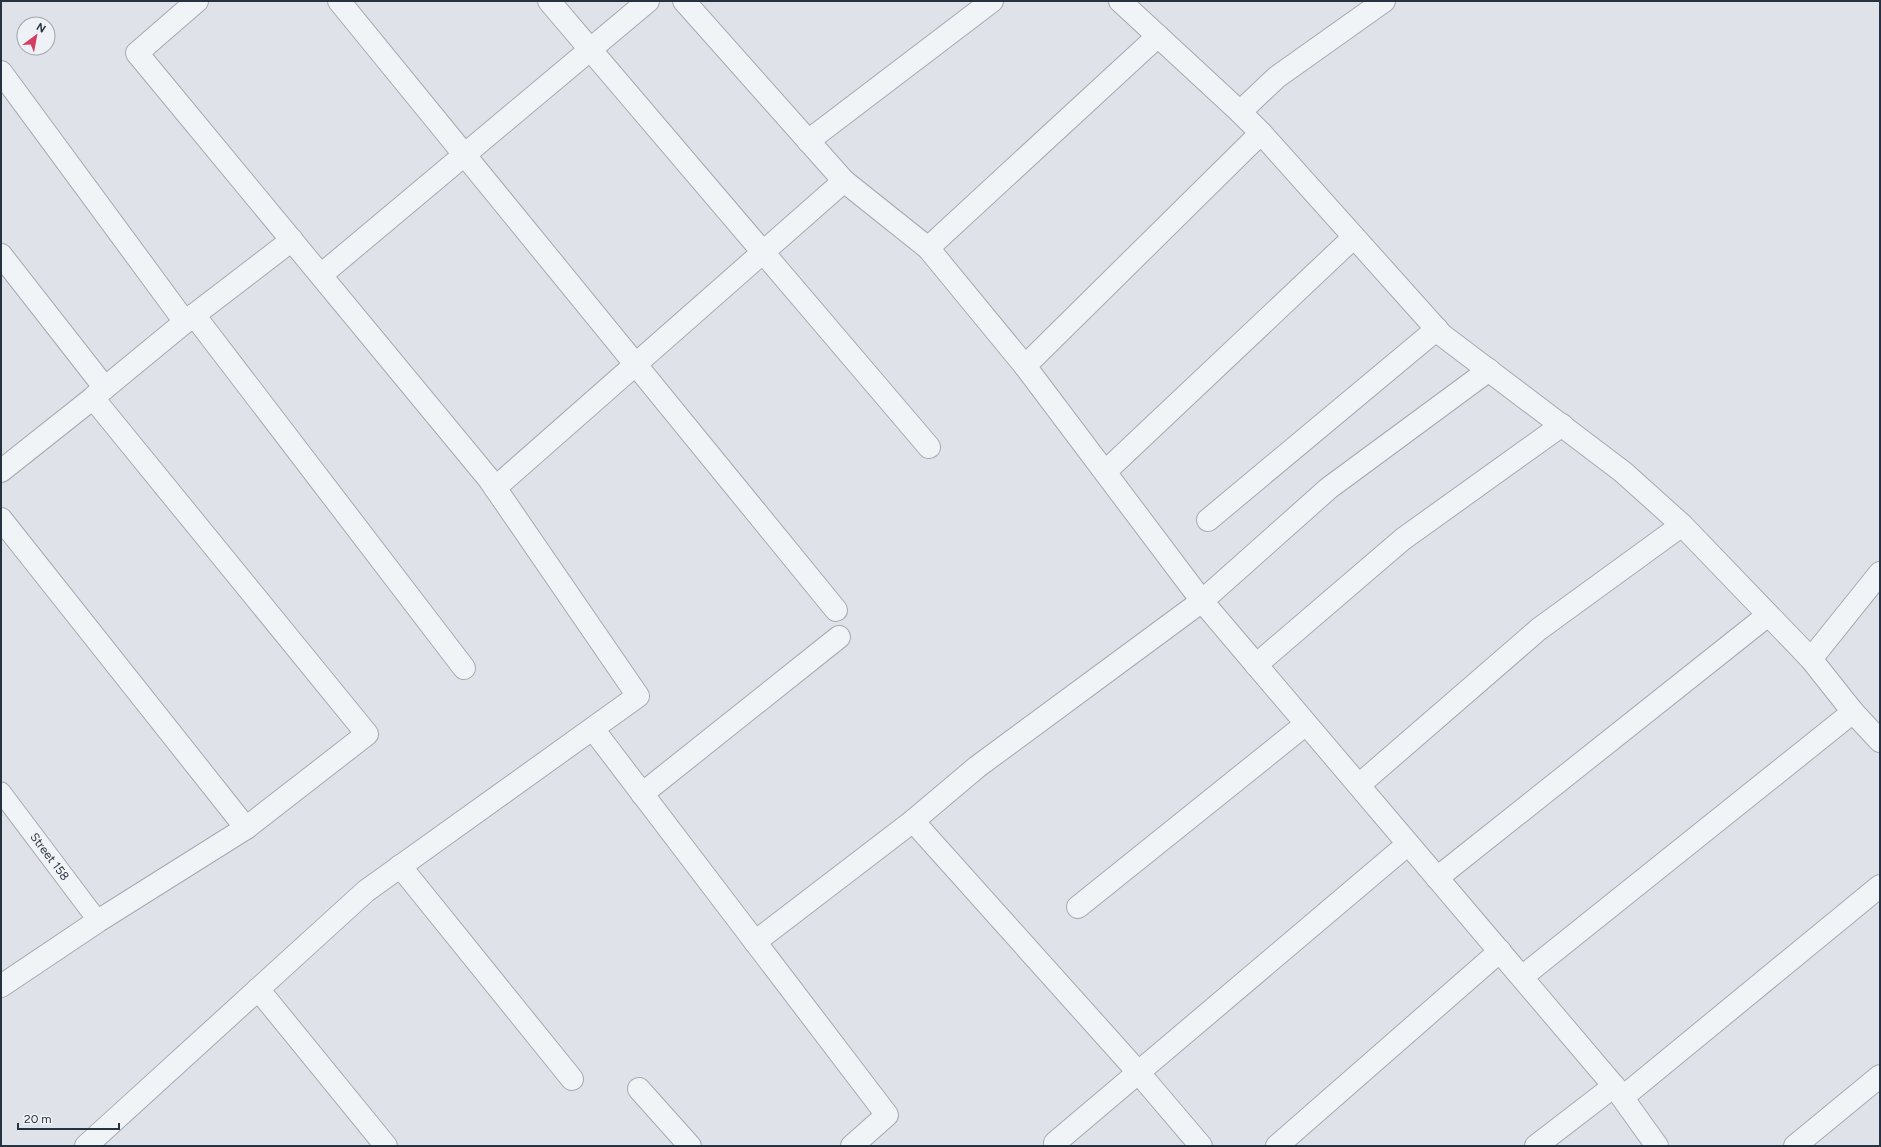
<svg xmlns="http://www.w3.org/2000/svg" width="1881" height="1147" font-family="Figtree,sans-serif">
<rect width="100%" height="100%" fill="#dfe3e9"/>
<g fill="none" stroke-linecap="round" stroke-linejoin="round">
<g stroke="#a4aab3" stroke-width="21">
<g id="service">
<path id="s1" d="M1 792 98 921"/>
</g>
</g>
<g stroke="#a4aab3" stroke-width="24">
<g id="minor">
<polyline points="339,1 836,610"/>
<polyline points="549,1 929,447"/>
<polyline points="684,1 844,181 928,248 1025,366 1202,601 1614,1086 1657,1146"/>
<polyline points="1120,1 1240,112"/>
<polyline points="1,72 185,322 292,240"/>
<polyline points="1261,133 1442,335 1623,472 1682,525 1811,659 1853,712 1880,741"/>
<polyline points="808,141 992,1"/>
<polyline points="928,248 1158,36"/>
<polyline points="1,255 105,388"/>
<polyline points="321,275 648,1"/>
<polyline points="194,315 464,668"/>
<polyline points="1025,366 1261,133 1240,112 1277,77 1384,1"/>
<polyline points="95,396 185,322"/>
<polyline points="1,471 93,398 367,734 246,828 98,921 1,986"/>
<polyline points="1105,472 1354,237"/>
<polyline points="495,488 844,181"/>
<polyline points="1,519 246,828"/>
<polyline points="1208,520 1437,329"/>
<polyline points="1811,659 1880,573"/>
<polyline points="1256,665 1403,539 1562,425"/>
<polyline points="593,729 887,1115 852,1146"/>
<polyline points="1359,785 1539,629 1682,525"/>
<polyline points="642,794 839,637"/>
<polyline points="913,821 1138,1072 1201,1146"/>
<polyline points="400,866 572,1079"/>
<polyline points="1437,878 1768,615"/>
<polyline points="1078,907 1306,724"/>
<polyline points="755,942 913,821 977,767 1202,601 1329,488 1489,370"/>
<polyline points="1522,977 1853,712"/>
<polyline points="258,989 386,1146"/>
<polyline points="639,1089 690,1146"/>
<polyline points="1623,1097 1880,886"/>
<polyline points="86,1146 366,891 638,696 489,479 137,53 197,1"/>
<polyline points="1057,1146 1055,1143 1408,844"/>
<polyline points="1277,1146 1500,951"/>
<polyline points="1536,1146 1614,1086"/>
<polyline points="1795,1146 1880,1076"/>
</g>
</g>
<use href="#service" stroke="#f1f4f7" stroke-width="19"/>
<use href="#minor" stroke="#f1f4f7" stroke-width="22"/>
</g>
<g text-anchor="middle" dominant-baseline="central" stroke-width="3" stroke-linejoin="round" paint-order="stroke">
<g font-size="12" fill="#273240" stroke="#eef2f6">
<text stroke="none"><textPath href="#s1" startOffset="81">Street 158</textPath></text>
</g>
</g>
<rect width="1881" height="1147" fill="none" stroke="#273240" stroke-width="4"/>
<g transform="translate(36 36) rotate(32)"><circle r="19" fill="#eef2f6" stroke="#9ea5ad"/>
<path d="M0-3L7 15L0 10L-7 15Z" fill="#d43d61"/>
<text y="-6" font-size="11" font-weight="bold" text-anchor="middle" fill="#273240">N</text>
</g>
<path d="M18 1123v6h101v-6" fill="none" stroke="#273240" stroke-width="2"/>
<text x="24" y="1123" font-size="12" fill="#273240" stroke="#eef2f6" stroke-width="3" paint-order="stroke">20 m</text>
</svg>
